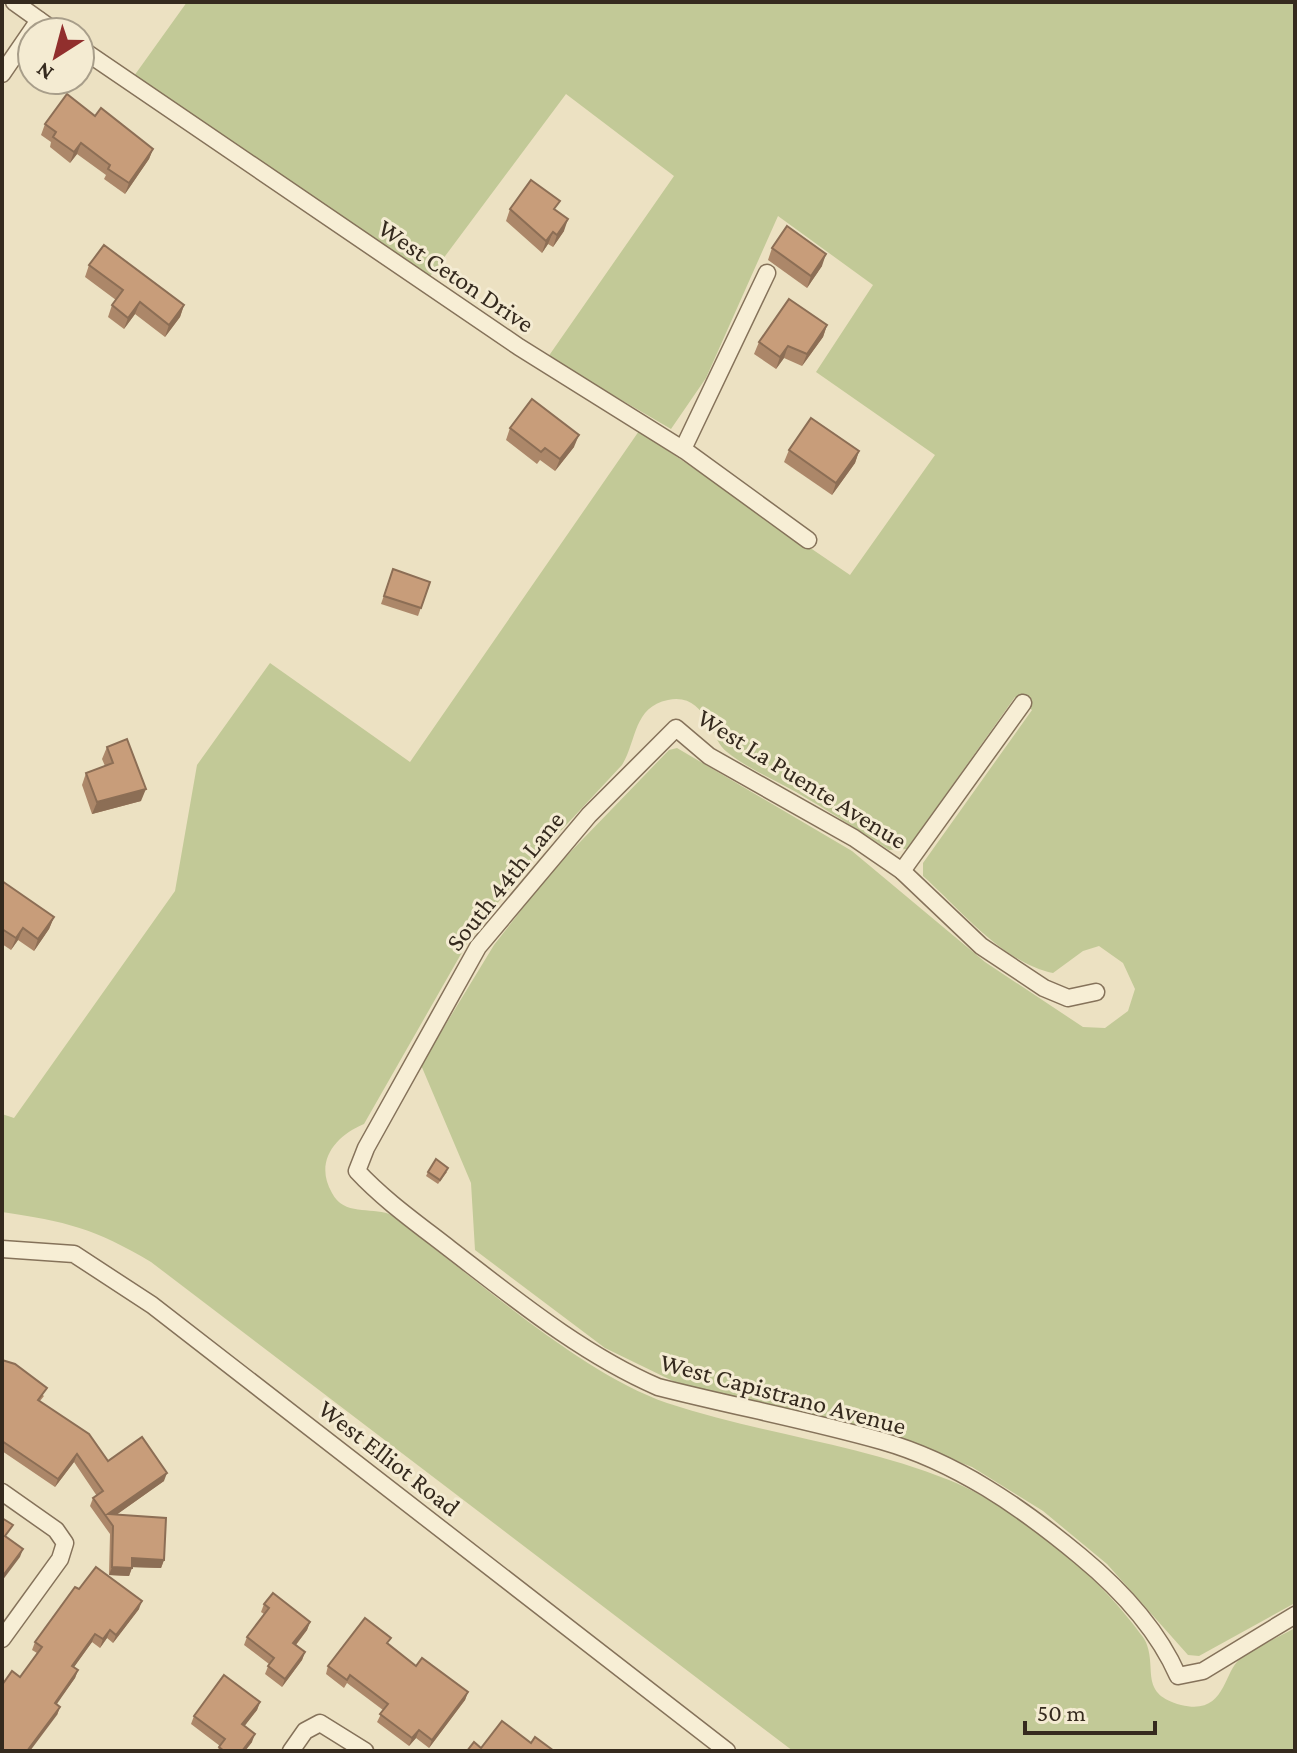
<svg xmlns="http://www.w3.org/2000/svg" width="1297" height="1753" font-family="'Crimson Pro',serif">
<rect width="100%" height="100%" fill="#ece1c2"/>
<path fill="#c2c997" d="M187 2H1295V1603L1199 1656 1188 1655 1107 1564 1043 1511 972 1467 881 1432 677 1383 605 1348 475 1250 471 1183 421 1065 494 945 551 872 669 750 677 748 852 851 985 962 1083 1027 1105 1028 1128 1011 1135 989 1123 963 1099 946 1083 951 1053 973C1003 963 960 909 923 876V863L1032 710 1015 697 907 849 889 850C858 830 827 810 796 792 773 779 747 768 727 752 710 740 707 692 668 700 633 707 637 741 622 765L527 867 473 933 364 1124C335 1136 314 1162 332 1193 344 1216 370 1207 389 1214 398 1219 406 1227 414 1233 486 1287 583 1374 667 1403 760 1434 855 1443 949 1480 1013 1506 1091 1569 1133 1624 1137 1630 1145 1638 1147 1645 1156 1671 1140 1694 1181 1705 1226 1716 1223 1672 1240 1659 1256 1647 1277 1638 1295 1628V1751H793L151 1262C96 1229 65 1221 2 1212V1114L14 1118 175 891 197 765 270 663 410 762 639 431 850 575 935 455 816 372 873 285 778 216 706 378 671 429 548 357 674 176 566 94 428 279 134 76Z"/>
<g fill="none" stroke-linecap="round" stroke-linejoin="round">
<g stroke="#85725a" stroke-width="19">
<g id="minor">
<polyline points="14,2 56,32"/>
<polyline points="80,48 519,347 687,452 808,540"/>
<polyline points="2,74 39,20"/>
<polyline points="683,449 767,273"/>
<polyline points="902,871 1023,703"/>
<path d="M1096 992 1068 998 1044 988 981 946 902 871 854 838 709 756 676 728 589 815 478 947 366 1148 357 1171C385 1201 418 1224 450 1249 515 1299 582 1354 658 1387 732 1406 808 1420 882 1441 956 1462 1021 1507 1080 1556 1120 1589 1157 1628 1178 1676L1203 1671 1295 1615"/>
<polyline points="2,1249 74,1254 152,1305 727,1751"/>
<polyline points="2,1492 56,1530 65,1543 60,1559 2,1639"/>
<polyline points="291,1751 305,1731 320,1723 365,1751"/>
</g>
</g>
<use href="#minor" stroke="#f7eed5" stroke-width="16"/>
</g>
<g fill="#ac8769">
<polygon points="95,116 153,149 149,159 125,194 104,179 106,175 77,154 70,163 50,147 51,142 41,135 45,124"/>
<polygon points="510,209 557,211 564,231 553,247 548,244 542,253 506,221"/>
<polygon points="772,248 822,266 807,288 768,260"/>
<polygon points="89,265 184,305 180,317 165,337 135,314 124,329 108,317 112,305 116,300 85,277"/>
<polygon points="827,325 823,337 802,366 784,358 776,369 754,354 759,342"/>
<polygon points="510,428 574,447 555,471 540,460 537,464 506,440"/>
<polygon points="789,450 859,451 855,463 832,495 784,462"/>
<polygon points="393,569 430,582 418,616 381,604"/>
<polygon points="107,747 141,801 92,814 82,785 86,773 105,766 102,759"/>
<polygon points="2,881 54,917 49,929 34,951 18,940 11,950 2,944"/>
<polygon points="428,1172 447,1172 438,1184 426,1176"/>
<polygon points="2,1360 44,1396 40,1401 108,1461 164,1481 116,1515 164,1560 161,1568 132,1567 129,1576 109,1575 110,1534 90,1506 93,1498 97,1496 74,1462 55,1487 2,1451"/>
<polygon points="79,1589 139,1609 113,1643 107,1638 100,1648 92,1642 74,1667 78,1670 75,1678 56,1704 60,1707 57,1715 20,1677 37,1653 32,1650 35,1642"/>
<polygon points="264,1604 310,1622 307,1630 296,1645 305,1652 302,1660 282,1687 265,1674 269,1664 244,1645 247,1637 264,1614 261,1612"/>
<polygon points="388,1645 416,1666 468,1692 465,1700 429,1748 416,1738 409,1746 377,1722 383,1710 347,1683 344,1688 326,1674 328,1666"/>
<polygon points="260,1702 257,1710 244,1726 252,1742 245,1751 217,1751 220,1746 191,1724 194,1716"/>
</g>
<g fill="#8c6e55">
<polygon points="81,143 77,154 70,163 74,152"/>
<polygon points="153,149 149,159 125,194 129,183"/>
<polygon points="568,219 564,231 553,247 557,235"/>
<polygon points="553,232 548,244 542,253 546,241"/>
<polygon points="826,254 822,266 807,288 811,276"/>
<polygon points="140,302 135,314 124,329 128,318"/>
<polygon points="184,305 180,317 165,337 169,325"/>
<polygon points="827,325 823,337 802,366 807,354"/>
<polygon points="788,346 784,358 776,369 780,357"/>
<polygon points="579,435 574,447 555,471 560,459"/>
<polygon points="859,451 855,463 832,495 836,483"/>
<polygon points="146,789 141,801 92,814 97,802"/>
<polygon points="54,917 49,929 34,951 38,939"/>
<polygon points="23,928 18,940 11,950 16,938"/>
<polygon points="77,1454 74,1462 55,1487 58,1479"/>
<polygon points="167,1473 164,1481 109,1520 108,1514"/>
<polygon points="23,1549 20,1557 2,1581 2,1577"/>
<polygon points="132,1558 164,1560 161,1568 129,1567"/>
<polygon points="112,1567 132,1568 129,1576 109,1575"/>
<polygon points="142,1601 139,1609 113,1643 116,1635"/>
<polygon points="310,1622 307,1630 291,1651 293,1643"/>
<polygon points="110,1630 107,1638 100,1648 103,1639"/>
<polygon points="95,1634 92,1642 69,1674 72,1666"/>
<polygon points="305,1652 302,1660 282,1687 285,1679"/>
<polygon points="78,1670 75,1678 52,1711 55,1703"/>
<polygon points="468,1692 465,1700 429,1748 432,1740"/>
<polygon points="260,1702 257,1710 240,1732 242,1724"/>
<polygon points="60,1707 57,1715 30,1751 27,1751"/>
<polygon points="419,1730 416,1738 409,1746 412,1738"/>
<polygon points="255,1734 252,1742 245,1751 242,1751"/>
</g>
<g fill="#c89d7a" stroke="#8c6e55" stroke-width="2">
<polygon points="67,94 95,116 101,108 153,149 129,183 108,169 110,165 81,143 74,152 53,137 56,132 45,124"/>
<polygon points="531,180 560,201 554,209 568,219 557,235 553,232 546,241 510,209"/>
<polygon points="787,226 826,254 811,276 772,248"/>
<polygon points="104,245 184,305 169,325 140,302 128,318 112,305 123,290 89,265"/>
<polygon points="789,299 827,325 807,354 788,346 780,357 759,342"/>
<polygon points="532,399 579,435 560,459 545,448 541,452 510,428"/>
<polygon points="811,418 859,451 836,483 789,450"/>
<polygon points="393,569 430,582 421,608 384,596"/>
<polygon points="127,739 146,789 97,802 86,773 113,763 107,747"/>
<polygon points="2,881 54,917 38,939 23,928 16,938 2,929"/>
<polygon points="436,1159 448,1168 440,1180 428,1172"/>
<polygon points="2,1360 15,1364 47,1388 38,1400 89,1434 108,1461 142,1437 167,1473 108,1514 166,1518 164,1560 132,1558 132,1568 112,1567 113,1526 93,1498 103,1491 77,1454 58,1479 2,1441"/>
<polygon points="2,1518 13,1525 5,1536 23,1549 2,1577"/>
<polygon points="96,1567 142,1601 116,1635 110,1630 103,1639 95,1634 72,1666 78,1670 55,1703 60,1707 27,1751 2,1751 2,1685 12,1671 20,1677 42,1647 35,1642 75,1587 79,1589"/>
<polygon points="273,1593 310,1622 293,1643 305,1652 285,1679 268,1666 274,1658 247,1637 269,1608 264,1604"/>
<polygon points="365,1618 391,1638 387,1643 416,1666 422,1658 468,1692 432,1740 419,1730 412,1738 380,1714 388,1704 350,1675 347,1680 328,1666"/>
<polygon points="224,1675 260,1702 242,1724 255,1734 242,1751 224,1751 219,1747 225,1739 194,1716"/>
<polygon points="502,1721 531,1743 535,1737 554,1751 467,1751 474,1742 481,1748"/>
</g>
<g text-anchor="middle" dominant-baseline="central" stroke-width="6" stroke-linejoin="round" paint-order="stroke">
<g font-size="26" fill="#352a1e" stroke="#f4ebd2">
<text transform="translate(456 276) rotate(34)">West Ceton Drive</text>
<text transform="translate(802 779) rotate(32)">West La Puente Avenue</text>
<text transform="translate(505 881) rotate(-51)">South 44th Lane</text>
<text transform="translate(783 1394) rotate(15)">West Capistrano Avenue</text>
<text transform="translate(389 1458) rotate(38)">West Elliot Road</text>
</g>
</g>
<rect width="1297" height="1753" fill="none" stroke="#352a1e" stroke-width="8"/>
<g transform="translate(56 56) rotate(216)"><circle r="38" fill="#f4ebd2" stroke="#a89e8a" stroke-width="2"/>
<path d="M0-6L14 30L0 20L-14 30Z" fill="#912f2d"/>
<text y="-12" font-size="22" font-weight="bold" text-anchor="middle" fill="#352a1e">N</text>
</g>
<path d="M1025 1721v12h130v-12" fill="none" stroke="#352a1e" stroke-width="4"/>
<text x="1037" y="1721" font-size="24" fill="#352a1e" stroke="#f4ebd2" stroke-width="6" paint-order="stroke">50 m</text>
</svg>
